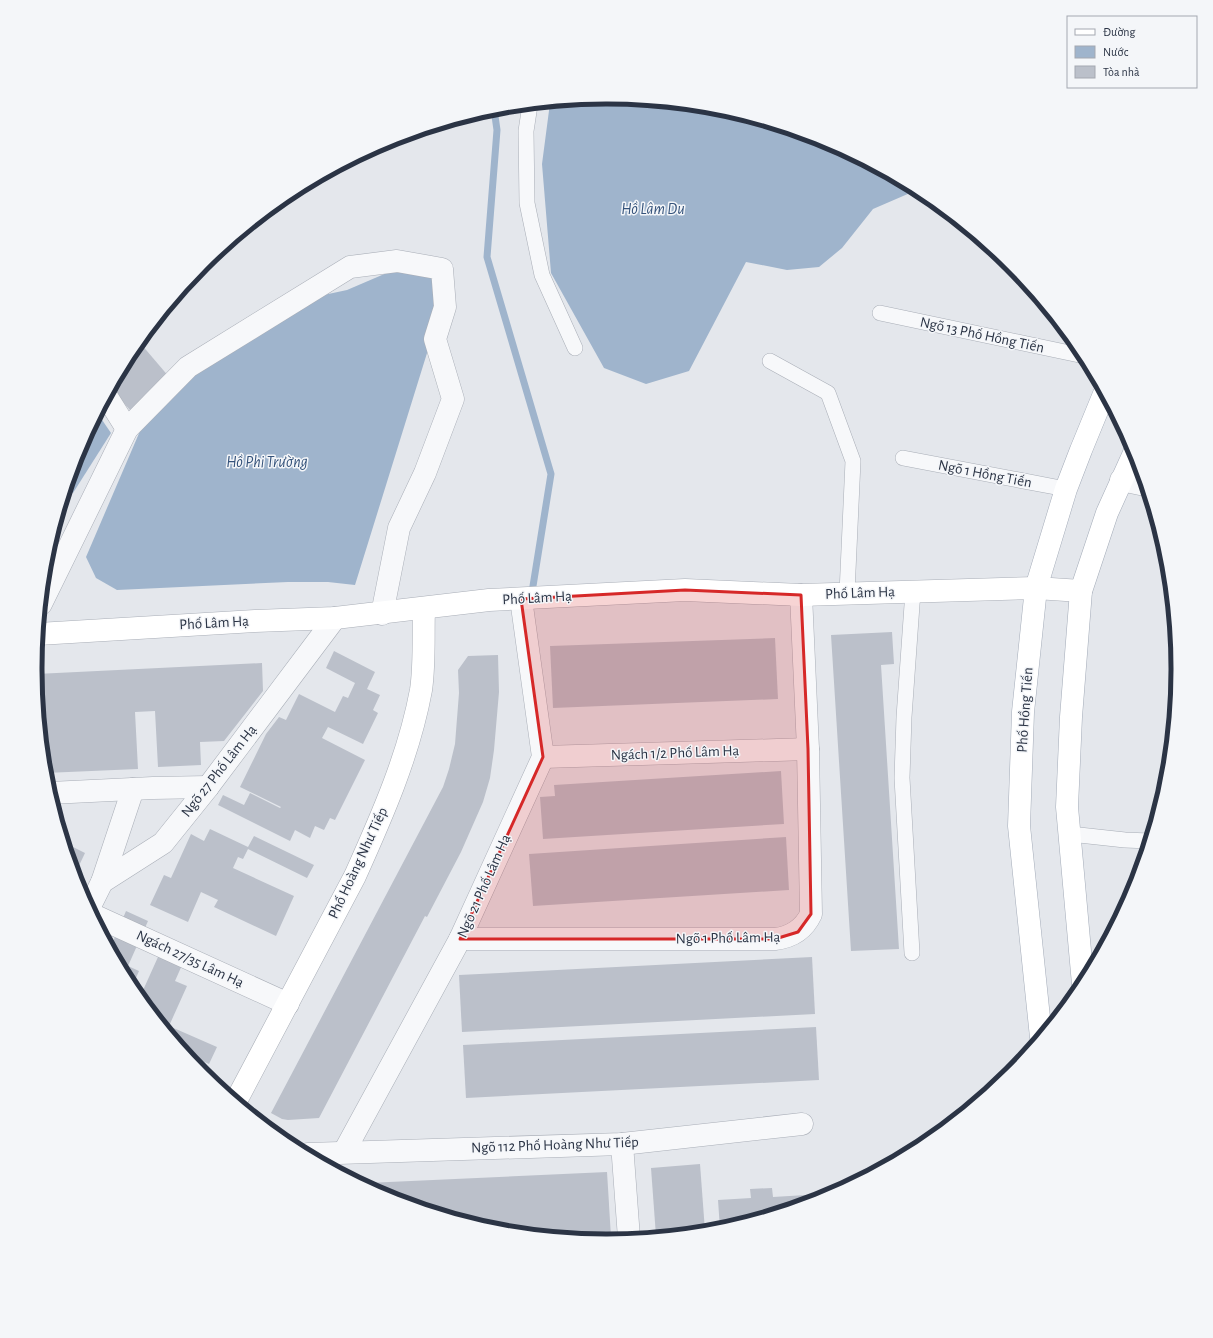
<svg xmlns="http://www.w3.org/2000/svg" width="1213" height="1338" font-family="'Alegreya Sans',sans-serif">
<rect width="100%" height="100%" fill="#e4e7ec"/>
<g fill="#9fb4cc">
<polygon points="607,98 718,109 825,141 917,190 873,209 842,248 819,267 787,270 746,262 689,371 646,384 604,368 551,273 542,164 550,103"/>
<polygon points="396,269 433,273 441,308 355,585 328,582 288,582 117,590 96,578 86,557 149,410 180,376 319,296 347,290"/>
<polygon points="98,414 111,433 73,493 67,489 79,450"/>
</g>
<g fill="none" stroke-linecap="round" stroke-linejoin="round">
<polyline stroke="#9fb4cc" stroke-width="7" points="494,109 497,130 487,257 551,474 533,586"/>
</g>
<g fill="#bbc0ca">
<polygon points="141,344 170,378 131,411 111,389 130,353"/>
<polygon points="892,632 894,664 881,665 899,949 851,951 831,635"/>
<polygon points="775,638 778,699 553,708 550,646"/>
<polygon points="334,651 375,672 367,689 380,695 373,710 378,713 363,744 328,727 322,738 365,760 335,820 330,818 324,830 315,826 310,838 295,830 290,841 218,805 223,795 244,805 250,793 280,808 281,807 240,787 266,734 279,717 286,720 299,694 335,712 343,696 348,698 355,683 326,668"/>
<polygon points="498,655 499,692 494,750 490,778 483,802 461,852 427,917 425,916 319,1118 288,1120 282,1119 271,1113 443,787 449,769 455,744 459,693 458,670 468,656"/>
<polygon points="262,663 263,691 224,741 200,742 201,765 158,767 155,711 135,712 138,769 45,773 36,674"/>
<polygon points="781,771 784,824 543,839 540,797 555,796 554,785"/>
<polygon points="210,829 248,847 254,836 314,865 307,878 248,849 243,859 238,857 233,868 294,896 276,936 214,907 218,900 201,892 188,922 150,905 164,875 171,878 191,834 204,841"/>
<polygon points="786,837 789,890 533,906 529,854"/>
<polygon points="65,843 85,853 76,872 73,870"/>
<polygon points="126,911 148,921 128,966 139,971 132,987 107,942 112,944"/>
<polygon points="167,937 190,947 175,981 187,986 169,1026 217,1047 209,1064 187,1054 140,997"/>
<polygon points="812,957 815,1014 462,1032 459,975"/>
<polygon points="816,1027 819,1080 466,1098 463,1045"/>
<polygon points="700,1164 705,1231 656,1236 651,1168"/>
<polygon points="607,1172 611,1237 587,1239 495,1229 388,1197 367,1186 367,1183"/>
<polygon points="772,1188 773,1197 806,1195 806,1203 720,1229 718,1200 751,1198 750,1189"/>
</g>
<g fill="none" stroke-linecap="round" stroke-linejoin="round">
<g stroke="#a9aeb7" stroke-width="16">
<g id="lane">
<polyline points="530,105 526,131 527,203 542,275 575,348"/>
<polyline points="880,313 1084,356"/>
<polyline points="770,361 828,393 853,461 847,593"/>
<polyline points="903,458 1066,489"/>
<polyline points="1070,834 1125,840 1149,841"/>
<polyline points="912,953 902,778 904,717 913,591"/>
</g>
</g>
<g stroke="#a9aeb7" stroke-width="23">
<g id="street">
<polyline points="107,397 127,429"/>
<polyline points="1121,480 1145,485"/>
<polyline points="41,604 127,429 188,367 350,267 397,261 442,269 445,307 435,339 453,399 425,473 399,528 382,614"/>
<polyline points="543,757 808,749"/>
<polyline points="50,793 153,788 208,787"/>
<polyline points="102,882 133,789"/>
<polyline points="89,908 102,882 163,843 208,787 335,618"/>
<polyline points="93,915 288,1004"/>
<path d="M460 939H775C792 937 804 929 811 914L808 749 801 595"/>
<polyline points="622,1144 629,1238"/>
<polyline points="344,1152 460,939 543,757 521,599"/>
<polyline points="308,1154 622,1144 802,1124"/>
</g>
</g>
<g stroke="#a9aeb7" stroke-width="23">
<g id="secondary">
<polyline points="38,634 255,621 335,618 489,600 685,590 801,595 1036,588 1081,591"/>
<path d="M236 1101 355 876C382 816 409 755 421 690 425 663 423 635 424 608"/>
</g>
</g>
<g stroke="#a3abb8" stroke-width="23">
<g id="primary">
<polyline points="1083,984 1067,807 1071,717 1081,591 1107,513 1135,451"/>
<polyline points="1041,1037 1019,826 1023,712 1036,588 1066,489 1081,450 1104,394"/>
</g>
</g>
<use href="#lane" stroke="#f7f8fa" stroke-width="15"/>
<use href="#street" stroke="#f7f8fa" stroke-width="22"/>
<use href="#secondary" stroke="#fff" stroke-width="22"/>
<use href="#primary" stroke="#fff" stroke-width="22"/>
</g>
<path fill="#d62828" fill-opacity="0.2" stroke="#d62828" stroke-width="3" stroke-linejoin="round" d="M685 590 801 595 808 749 811 914 798 932 775 939H460L543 757 521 599Z"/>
<g text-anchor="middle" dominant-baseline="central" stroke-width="3" stroke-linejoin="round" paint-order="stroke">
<g font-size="15" fill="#2b3445" stroke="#f4f6f9">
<text transform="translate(982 335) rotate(12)">Ngõ 13 Phố Hồng Tiến</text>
<text transform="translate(985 474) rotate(11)">Ngõ 1 Hồng Tiến</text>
<text transform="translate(860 593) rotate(-2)">Phố Lâm Hạ</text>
<text transform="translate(537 598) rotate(-3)">Phố Lâm Hạ</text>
<text transform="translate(214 623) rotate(-3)">Phố Lâm Hạ</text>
<text transform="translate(1025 710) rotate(-86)">Phố Hồng Tiến</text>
<text transform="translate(675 753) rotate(-2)">Ngách 1/2 Phố Lâm Hạ</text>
<text transform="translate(219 771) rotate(-52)">Ngõ 27 Phố Lâm Hạ</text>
<text transform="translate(358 863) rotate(-65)">Phố Hoàng Như Tiếp</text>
<text transform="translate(484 886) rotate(-66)">Ngõ 21 Phố Lâm Hạ</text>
<text transform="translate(728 938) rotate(-1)">Ngõ 1 Phố Lâm Hạ</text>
<text transform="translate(190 959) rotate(25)">Ngách 27/35 Lâm Hạ</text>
<text transform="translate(555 1145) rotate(-2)">Ngõ 112 Phố Hoàng Như Tiếp</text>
</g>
<g font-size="16" font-style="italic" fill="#34527a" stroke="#f4f6f9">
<text x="653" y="209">Hồ Lâm Du</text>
<text x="267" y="462">Hồ Phi Trường</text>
</g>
</g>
<path d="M0 0H1213V1338H0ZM606 104H607A564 564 0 0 1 1171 668V670A564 564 0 0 1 607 1234H606A564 564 0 0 1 42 670V668A564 564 0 0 1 606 104Z" fill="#f4f6f9" fill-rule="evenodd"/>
<path fill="none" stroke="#2b3445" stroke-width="5" d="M606 104H607A564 564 0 0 1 1171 668V670A564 564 0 0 1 607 1234H606A564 564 0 0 1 42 670V668A564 564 0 0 1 606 104Z"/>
<rect x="1067" y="16" width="130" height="72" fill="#f4f6f9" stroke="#a4a8b1"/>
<rect x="1075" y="29" width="20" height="6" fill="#ffffff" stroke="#a4a8b1"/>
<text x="1103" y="36" font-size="12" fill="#2b3445">Đường</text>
<rect x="1075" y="46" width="20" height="12" fill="#9fb4cc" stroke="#a4a8b1"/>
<text x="1103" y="56" font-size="12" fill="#2b3445">Nước</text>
<rect x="1075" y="66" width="20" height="12" fill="#bbc0ca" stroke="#a4a8b1"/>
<text x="1103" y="76" font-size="12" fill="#2b3445">Tòa nhà</text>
</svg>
